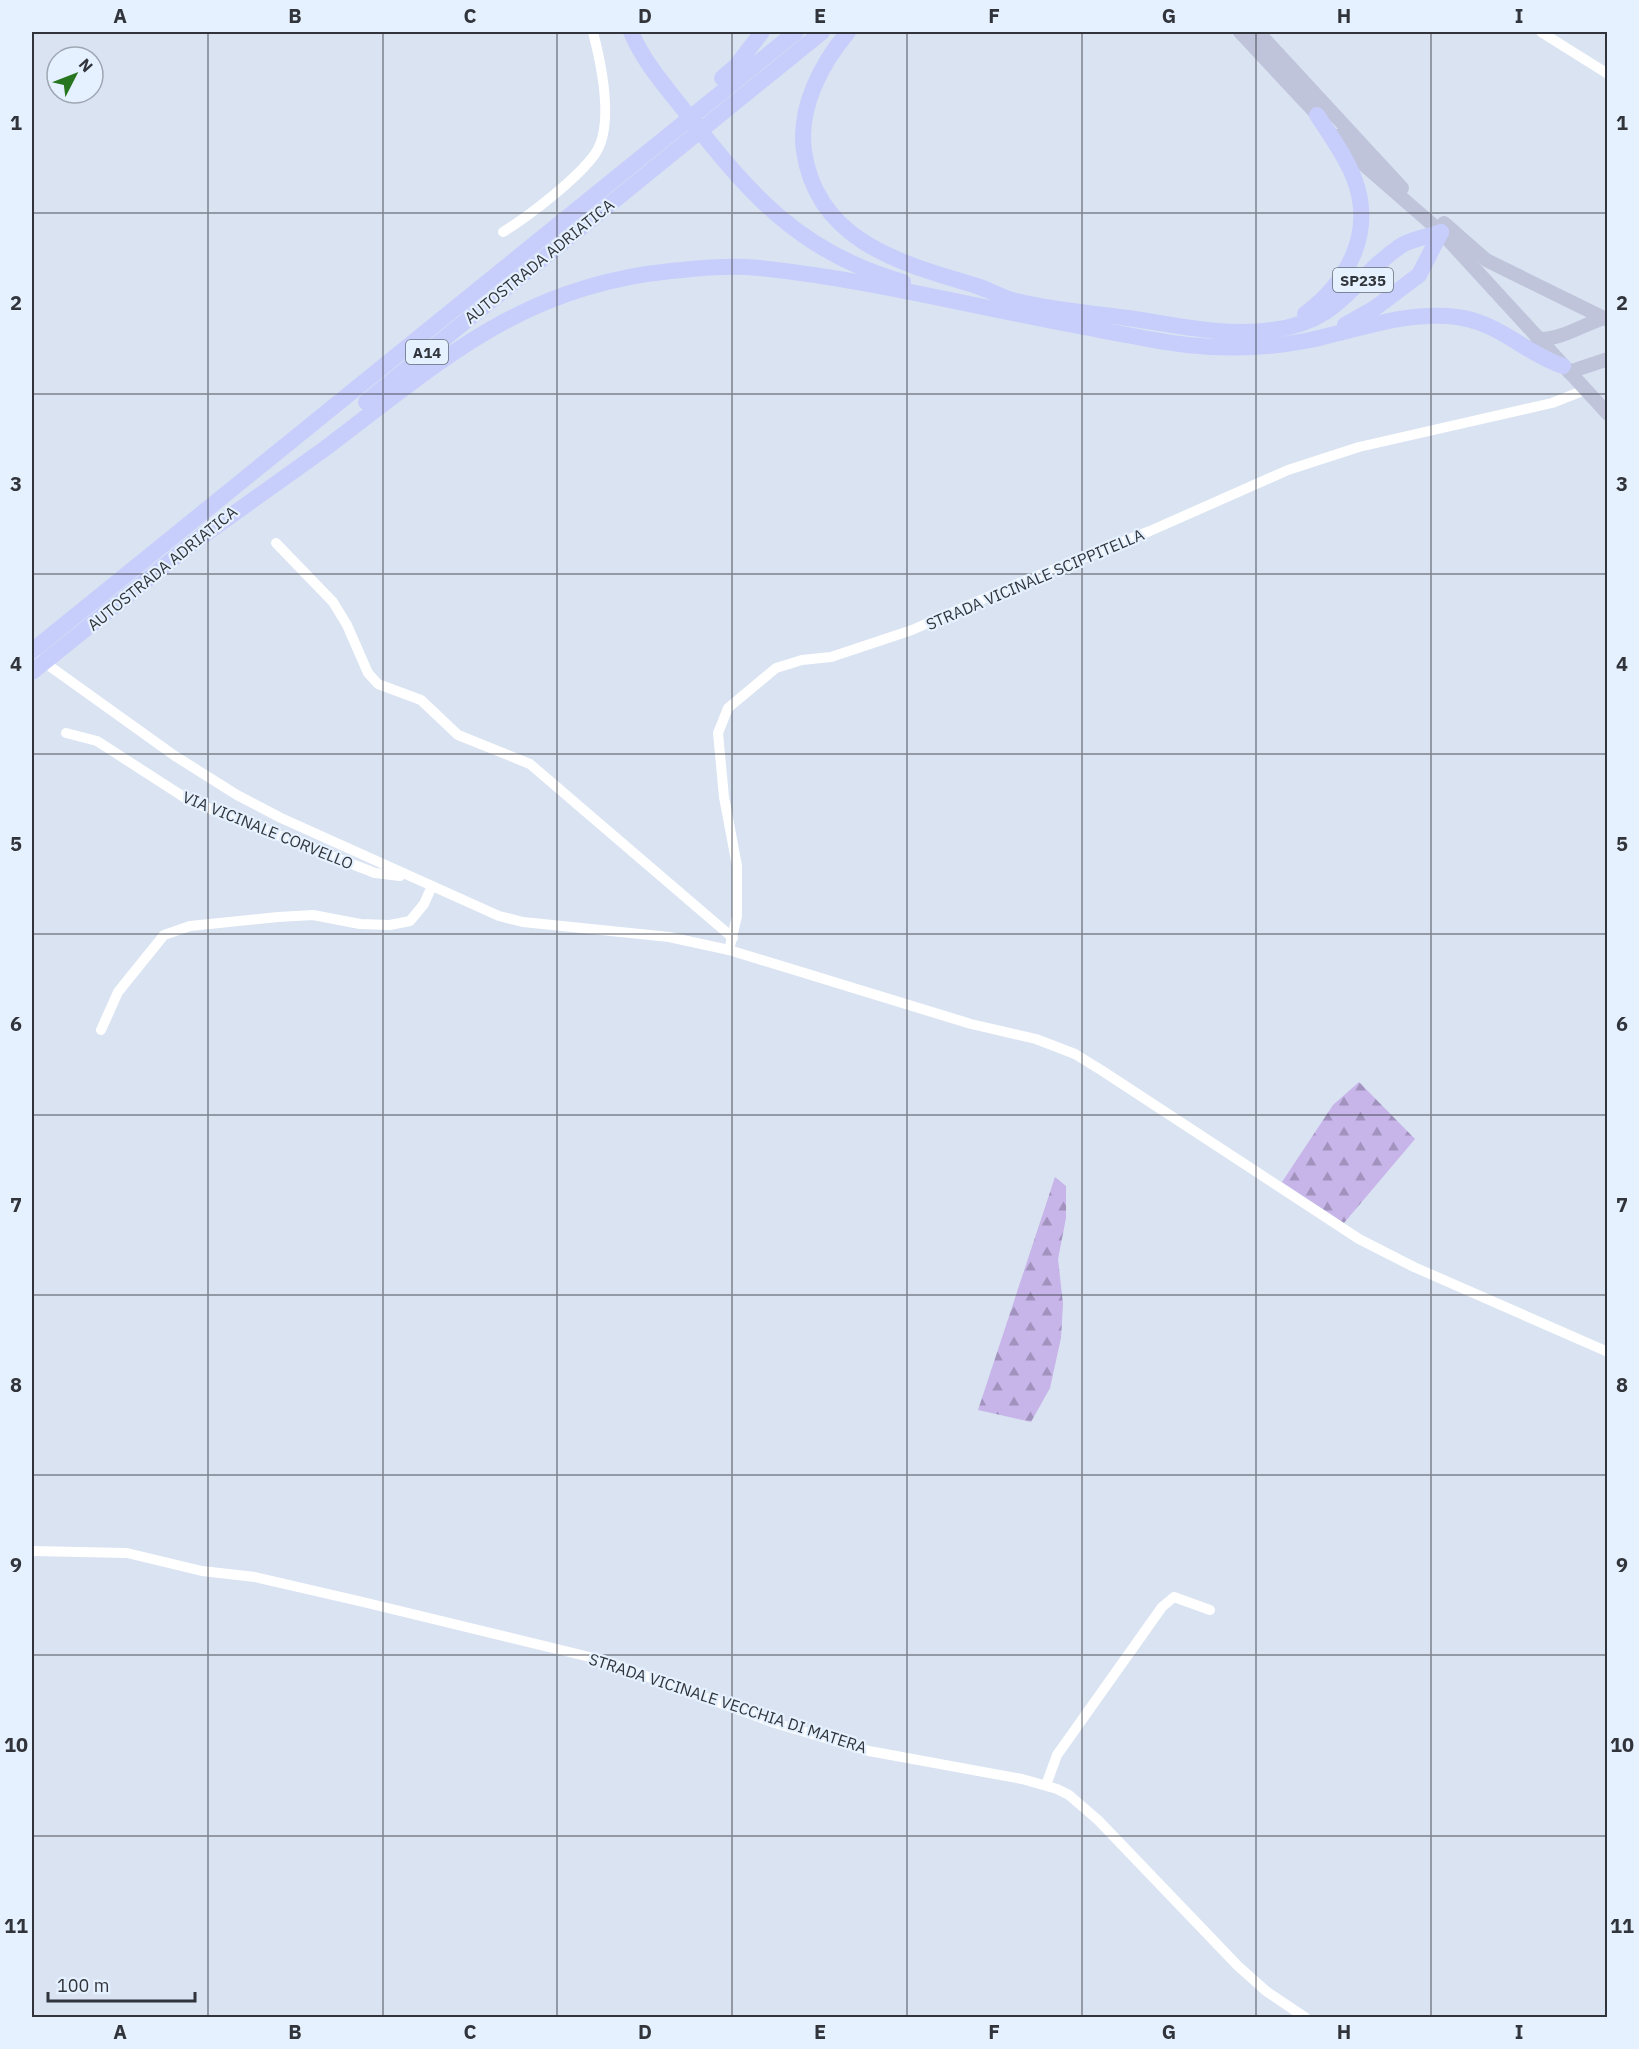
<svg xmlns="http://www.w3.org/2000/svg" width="1639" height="2049" font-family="'IBM Plex Sans',sans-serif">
<defs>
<pattern id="forest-firs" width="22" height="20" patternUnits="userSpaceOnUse" patternTransform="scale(1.5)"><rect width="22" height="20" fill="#c7b4e9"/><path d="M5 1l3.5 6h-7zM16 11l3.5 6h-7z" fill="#a293be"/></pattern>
</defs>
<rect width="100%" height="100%" fill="#d9e3f2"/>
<g fill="url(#forest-firs)">
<polygon points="1359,1082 1415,1139 1344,1223 1282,1182 1333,1105"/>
<polygon points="1055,1177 1066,1186 1066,1218 1058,1259 1063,1304 1061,1338 1050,1388 1031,1422 978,1410"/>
</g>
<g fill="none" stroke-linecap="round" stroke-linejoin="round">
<g stroke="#fff" stroke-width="10">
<polyline points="1541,32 1608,74"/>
<path d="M503 232C529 216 577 179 595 154 615 125 601 63 593 32"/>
<polyline points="276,543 333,602 347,625 368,673 378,684 421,700 458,735 530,764 733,938"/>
<polyline points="41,660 175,756 237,795 281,818 499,916 523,922 669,937 729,950 971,1024 1036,1039 1075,1054 1101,1070 1359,1239 1414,1267 1608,1352"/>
<polyline points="66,733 97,741 190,801 375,873 400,876"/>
<polyline points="729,950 737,916 737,866 724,797 718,733 728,708 776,668 802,660 831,657 912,630 1017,584 1150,531 1288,470 1359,447 1552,403 1585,390"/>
<polyline points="101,1030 118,992 164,935 190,926 278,917 313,915 360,924 390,925 410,921 424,904 432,886"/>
<polyline points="32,1551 127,1553 202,1571 255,1577 363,1602 602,1660 775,1723 869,1751 1022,1779 1057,1789 1069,1795 1098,1820 1238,1966 1266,1991 1306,2018"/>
<polyline points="1046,1785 1057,1755 1162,1607 1174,1597 1210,1610"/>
</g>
<g stroke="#bfc4db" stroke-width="14">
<polyline points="1240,32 1324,122"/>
<polyline points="1258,32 1402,188"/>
<polyline points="1337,136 1363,164 1441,232 1608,414"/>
<polyline points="1444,223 1486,260 1608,320"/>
<path d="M1537 339C1561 340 1582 325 1604 318"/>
<polyline points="1569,372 1608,359"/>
</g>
<g stroke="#c7cefb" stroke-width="16">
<path d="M631 32C644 63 667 88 687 114 750 195 801 253 903 282"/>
<path d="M848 32C821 64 798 108 804 151 817 241 900 263 974 285 988 289 1002 298 1016 301 1052 310 1091 313 1128 318 1175 325 1225 337 1273 330 1343 321 1352 278 1402 245 1415 238 1427 237 1441 232"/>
<polyline points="722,78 736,66 762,32"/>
<path d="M1305 314C1348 282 1375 232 1354 178 1345 155 1330 135 1317 115"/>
<polyline points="1345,325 1375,308 1419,275 1441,232"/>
<polyline points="366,402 822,32"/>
<path d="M197 540C239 510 281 480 323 450 439 363 519 286 671 271 700 268 731 265 759 268 874 280 987 310 1100 330 1129 335 1158 342 1187 345 1225 349 1268 348 1305 341 1355 331 1406 310 1457 317 1501 323 1524 353 1563 366"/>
<polyline points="32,651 796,32"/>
<polyline points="32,672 204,534"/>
</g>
</g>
<path fill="none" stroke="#31353b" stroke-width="1.5" stroke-opacity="0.55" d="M208 32V2018M383 32V2018M557 32V2018M732 32V2018M907 32V2018M1082 32V2018M1256 32V2018M1431 32V2018M32 213H1608M32 394H1608M32 574H1608M32 754H1608M32 934H1608M32 1115H1608M32 1295H1608M32 1475H1608M32 1655H1608M32 1836H1608"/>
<g text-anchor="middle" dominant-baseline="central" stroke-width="4.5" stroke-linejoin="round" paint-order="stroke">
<g fill="#e6f1ff" stroke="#676d76" stroke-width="1.5">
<rect x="1333" y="268" width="60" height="24" rx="4.5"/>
<rect x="406" y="340" width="42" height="24" rx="4.5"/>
</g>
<g font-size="15" font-weight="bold" fill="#31353b">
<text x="1363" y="280">SP235</text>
<text x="427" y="352">A14</text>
</g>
<g font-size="16" fill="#31353b" stroke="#e6f1ff">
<text transform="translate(539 261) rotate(-39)">AUTOSTRADA ADRIATICA</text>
<text transform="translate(162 568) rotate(-39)">AUTOSTRADA ADRIATICA</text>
<text transform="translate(1035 579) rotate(-23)">STRADA VICINALE SCIPPITELLA</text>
<text transform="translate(268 830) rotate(22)">VIA VICINALE CORVELLO</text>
<text transform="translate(728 1703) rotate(18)">STRADA VICINALE VECCHIA DI MATERA</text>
</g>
</g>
<rect width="1639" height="2049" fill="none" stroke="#e6f1ff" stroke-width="66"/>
<g transform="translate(75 75) rotate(48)"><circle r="28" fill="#e6f1ff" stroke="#9ea6b1" stroke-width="1.5"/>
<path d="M0-4.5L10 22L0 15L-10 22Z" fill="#27761f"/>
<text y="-9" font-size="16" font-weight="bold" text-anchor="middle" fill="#31353b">N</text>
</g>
<path d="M48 1992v9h147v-9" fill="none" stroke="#31353b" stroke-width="3"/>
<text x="57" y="1992" font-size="18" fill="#31353b" stroke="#e6f1ff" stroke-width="4.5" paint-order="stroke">100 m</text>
<rect x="33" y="33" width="1573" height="1983" fill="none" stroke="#31353b" stroke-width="2"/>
<g font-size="20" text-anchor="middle" font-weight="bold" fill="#31353b">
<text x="120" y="23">A</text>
<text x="295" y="23">B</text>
<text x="470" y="23">C</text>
<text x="645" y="23">D</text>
<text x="820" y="23">E</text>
<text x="994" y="23">F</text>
<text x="1169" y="23">G</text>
<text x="1344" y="23">H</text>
<text x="1519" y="23">I</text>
<text x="16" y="130">1</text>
<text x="1622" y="130">1</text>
<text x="16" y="310">2</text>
<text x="1622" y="310">2</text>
<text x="16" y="491">3</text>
<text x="1622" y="491">3</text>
<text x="16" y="671">4</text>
<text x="1622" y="671">4</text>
<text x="16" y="851">5</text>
<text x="1622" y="851">5</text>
<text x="16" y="1031">6</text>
<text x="1622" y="1031">6</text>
<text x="16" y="1212">7</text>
<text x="1622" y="1212">7</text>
<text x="16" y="1392">8</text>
<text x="1622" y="1392">8</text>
<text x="16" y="1572">9</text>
<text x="1622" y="1572">9</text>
<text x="16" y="1752">10</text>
<text x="1622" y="1752">10</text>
<text x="16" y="1933">11</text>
<text x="1622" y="1933">11</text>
<text x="120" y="2039">A</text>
<text x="295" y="2039">B</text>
<text x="470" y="2039">C</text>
<text x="645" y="2039">D</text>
<text x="820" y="2039">E</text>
<text x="994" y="2039">F</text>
<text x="1169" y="2039">G</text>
<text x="1344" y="2039">H</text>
<text x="1519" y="2039">I</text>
</g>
</svg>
